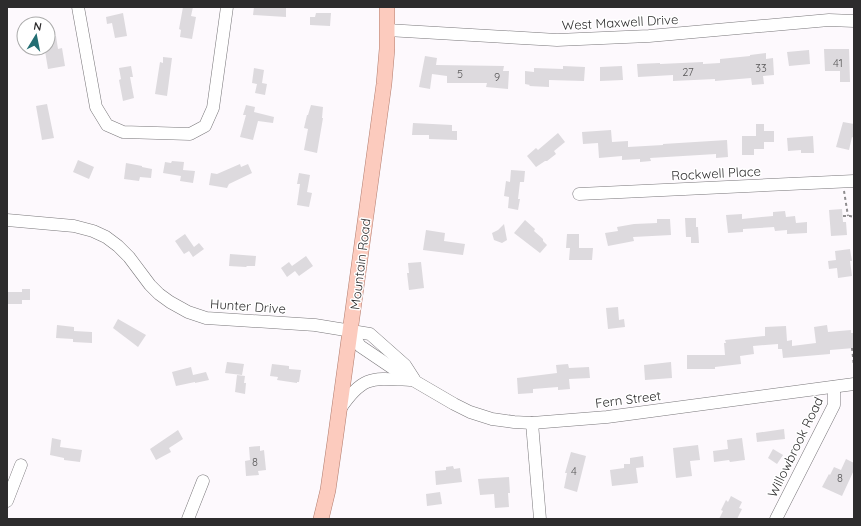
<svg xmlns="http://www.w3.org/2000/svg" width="861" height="526" font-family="Quicksand,sans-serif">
<rect width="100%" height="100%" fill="#fdf9fd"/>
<g fill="#dddade">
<polygon points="183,7 193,7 191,16 196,17 192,39 180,37 181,30 179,29"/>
<polygon points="254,7 286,7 286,17 253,15"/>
<polygon points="123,13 127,36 115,38 112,23 107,24 106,17"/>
<polygon points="316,13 331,13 330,26 310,25 310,17 315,17"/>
<polygon points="56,36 58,49 62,48 65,66 48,69 45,51 48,50 48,37"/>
<polygon points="824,49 849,49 850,82 840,82 840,71 825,71"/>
<polygon points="809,50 810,64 789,66 787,52"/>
<polygon points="766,53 766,59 773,58 774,75 763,76 764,84 752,85 751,78 715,81 715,79 673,81 673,75 638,77 637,64 660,63 660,64 703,62 703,64 720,63 720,59 750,56 750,55"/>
<polygon points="425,56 437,58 436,65 504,66 503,71 509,71 508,89 486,87 487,83 447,83 447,76 432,74 430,89 419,87"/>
<polygon points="163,57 172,58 167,96 155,94 160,62 163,63"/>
<polygon points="131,66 133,77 130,77 134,98 123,101 119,80 121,79 119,68"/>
<polygon points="563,66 585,67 584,81 549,80 549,87 529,86 530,85 525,84 525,71 534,72 534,68 563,69"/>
<polygon points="622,66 623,80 600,81 600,67"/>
<polygon points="254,68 264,70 262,83 267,84 265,95 255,93 257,84 252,83"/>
<polygon points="47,104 54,138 42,140 36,106"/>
<polygon points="246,105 255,107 254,112 274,117 273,123 258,121 253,140 240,137 246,115 243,115"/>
<polygon points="311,105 323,107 322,118 323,118 317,153 304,150 308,129 304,128 307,115 308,115"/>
<polygon points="843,122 854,124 854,138 852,137 849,150 836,147"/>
<polygon points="413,123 452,125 452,131 457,131 457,140 429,139 429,135 412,135"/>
<polygon points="756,124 764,124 764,131 774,131 774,142 764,142 764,149 754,149 754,155 742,155 742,136 756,136"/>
<polygon points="611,130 612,142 628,141 628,147 663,145 663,144 727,140 728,157 716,158 716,154 650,158 651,161 640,162 640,159 622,160 622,156 599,158 598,143 583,144 582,132"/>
<polygon points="558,133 565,142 554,151 556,154 547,161 545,161 536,167 527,156 536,148 538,150"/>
<polygon points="813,136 814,153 801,153 801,150 788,151 787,138"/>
<polygon points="78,160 94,167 89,179 73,172"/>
<polygon points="172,161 184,162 183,170 195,171 193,183 180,181 181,176 163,173 165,162 171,163"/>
<polygon points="126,163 142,166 142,167 152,169 151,178 140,177 139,181 124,179"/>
<polygon points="240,164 241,167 248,164 252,173 229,184 227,188 209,185 211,173 217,174"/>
<polygon points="511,170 525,171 524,182 520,182 518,199 520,199 518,210 508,208 509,197 504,196 506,181 510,182"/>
<polygon points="299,173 310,175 307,192 312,193 309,207 297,205 300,184 297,184"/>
<polygon points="842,209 843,222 846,222 847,235 831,236 829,210"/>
<polygon points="785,211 786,217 795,216 796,223 807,222 807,233 787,234 787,230 775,231 774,227 743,229 743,232 728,233 726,215 742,214 742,219 773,216 773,212"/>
<polygon points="685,218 696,218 696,227 698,227 699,243 691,243 691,237 686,237"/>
<polygon points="657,219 670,219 671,235 633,237 634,241 608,246 605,233 618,231 617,227 634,224 657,223"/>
<polygon points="525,220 535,229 534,231 543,239 543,241 547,245 540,253 514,233"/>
<polygon points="504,224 507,240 502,243 494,240 492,233 498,230"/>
<polygon points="426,230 445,233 444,241 465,244 463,255 423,250"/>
<polygon points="185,234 194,247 199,243 204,249 193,257 189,251 184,254 175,241"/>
<polygon points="567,234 579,234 579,248 593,248 592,260 569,260 570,248 566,248"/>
<polygon points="850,249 852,261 850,261 852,276 838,278 837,268 829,269 828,261 836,260 835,251"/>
<polygon points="230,254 256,256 255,266 247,266 246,267 229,266"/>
<polygon points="306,256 313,266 299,276 295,271 287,277 281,268 289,262 292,266"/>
<polygon points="421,262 424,288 409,290 407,273 409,273 408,263"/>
<polygon points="22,289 30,289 30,300 22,300 22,304 7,304 7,292 22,292"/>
<polygon points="618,307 619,320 624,319 625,327 608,329 606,308"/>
<polygon points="118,319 146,335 138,347 113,328"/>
<polygon points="57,325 74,327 74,331 92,332 92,343 73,342 73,339 56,338"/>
<polygon points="827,325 828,332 851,330 851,333 854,333 854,348 830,350 830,354 783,358 782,349 778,349 778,344 753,346 754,354 740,356 741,364 715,367 715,369 687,369 687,355 725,355 724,343 726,343 725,340 765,336 765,327 786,326 787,341 792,340 792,346 816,343 814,327"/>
<polygon points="227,362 244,364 242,375 225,373"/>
<polygon points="671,362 672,378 645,380 644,365"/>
<polygon points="272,364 289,366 289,369 301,370 299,382 297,382 297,383 277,380 278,377 270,376"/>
<polygon points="568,364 569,368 589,367 590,378 569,379 570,389 558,390 558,387 533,389 533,393 518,394 517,378 557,373 556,365"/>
<polygon points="191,367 193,375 206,372 209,380 195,383 195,382 176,386 172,372"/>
<polygon points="237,375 245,376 244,383 246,383 245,394 235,392"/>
<polygon points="784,429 785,439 757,442 756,433"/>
<polygon points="178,430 183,439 169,448 171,452 156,460 150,449"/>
<polygon points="52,438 61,440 60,447 82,450 80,462 64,460 64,458 50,455"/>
<polygon points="742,438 745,460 730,462 729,460 714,462 713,451 728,449 727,440"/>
<polygon points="698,445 700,460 690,461 692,476 676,478 673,448"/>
<polygon points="260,446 260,451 264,450 266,470 258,471 259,475 246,476 245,461 250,460 249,447"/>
<polygon points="773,449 783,455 777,464 768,458"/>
<polygon points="571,452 586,456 577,492 564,488 567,473 565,473"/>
<polygon points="643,456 644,467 636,468 638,483 612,486 610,470 624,468 624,464 630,464 630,458"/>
<polygon points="846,459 854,463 854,470 842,496 822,487 829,474 830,475 834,467 841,470"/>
<polygon points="453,466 454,469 460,468 462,482 436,485 435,471 446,470 446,467"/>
<polygon points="509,477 510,493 508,493 509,507 495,508 494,494 480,495 478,479"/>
<polygon points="440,492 442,504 427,506 426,494"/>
<polygon points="731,496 742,502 739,508 742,509 737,519 719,519 723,511 721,510 726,500 728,502"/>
</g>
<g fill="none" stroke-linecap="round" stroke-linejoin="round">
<g stroke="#79777a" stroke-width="13">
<g id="minor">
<polyline points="78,7 96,107 107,125 123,132 190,134 205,126 213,108 227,7"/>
<polyline points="387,30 557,40 649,36 829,20 854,21"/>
<polyline points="579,194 854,181"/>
<polyline points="7,220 74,226 93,231 106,237 118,246 129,257 150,285 159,294 170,302 188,312 206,318 315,325 370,334 405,365 414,379"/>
<polyline points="351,331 360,346 394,369 454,404 470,412 492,419 514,422 532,423 607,417 854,384"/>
<path d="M340 409C363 375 372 378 410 380"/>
<polyline points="532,423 540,519"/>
<polyline points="7,501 21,465"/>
<polyline points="188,519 203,481"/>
<polyline points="776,519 834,405 834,387"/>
</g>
</g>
<g stroke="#b27d6f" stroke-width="16">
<polyline id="major" points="321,519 328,490 335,441 384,84 387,49 387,7"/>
</g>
<g stroke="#8e8c8e" stroke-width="2" stroke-dasharray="3 3" stroke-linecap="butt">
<polyline points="844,191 848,216"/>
<polyline points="843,216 850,216 854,217"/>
<polyline points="852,348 854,366"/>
</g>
<use href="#minor" stroke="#fff" stroke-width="12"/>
<use href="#major" stroke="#fccbbe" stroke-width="15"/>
</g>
<g text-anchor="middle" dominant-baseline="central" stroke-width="3" stroke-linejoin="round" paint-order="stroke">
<g font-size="11" fill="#595859">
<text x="838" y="63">41</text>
<text x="761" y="68">33</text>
<text x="688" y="72">27</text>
<text x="460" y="74">5</text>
<text x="497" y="77">9</text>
<text x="255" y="462">8</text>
<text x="574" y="471">4</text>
<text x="840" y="478">8</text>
</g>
<g font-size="13" fill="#2d2c2d" stroke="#fff">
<text transform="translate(620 22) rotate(-3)">West Maxwell Drive</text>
<text transform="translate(716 173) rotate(-3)">Rockwell Place</text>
<text transform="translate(360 264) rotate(-83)">Mountain Road</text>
<text transform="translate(248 306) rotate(4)">Hunter Drive</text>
<text transform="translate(628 399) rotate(-7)">Fern Street</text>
<text transform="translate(795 447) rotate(-64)">Willowbrook Road</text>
</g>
</g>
<rect width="861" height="526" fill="none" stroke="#2d2c2d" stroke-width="16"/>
<g transform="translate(36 36) rotate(10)"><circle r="19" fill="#ffffff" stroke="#ababab"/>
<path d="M0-3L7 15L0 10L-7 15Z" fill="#236e73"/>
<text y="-6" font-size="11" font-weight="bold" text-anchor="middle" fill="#2d2c2d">N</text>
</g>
</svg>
